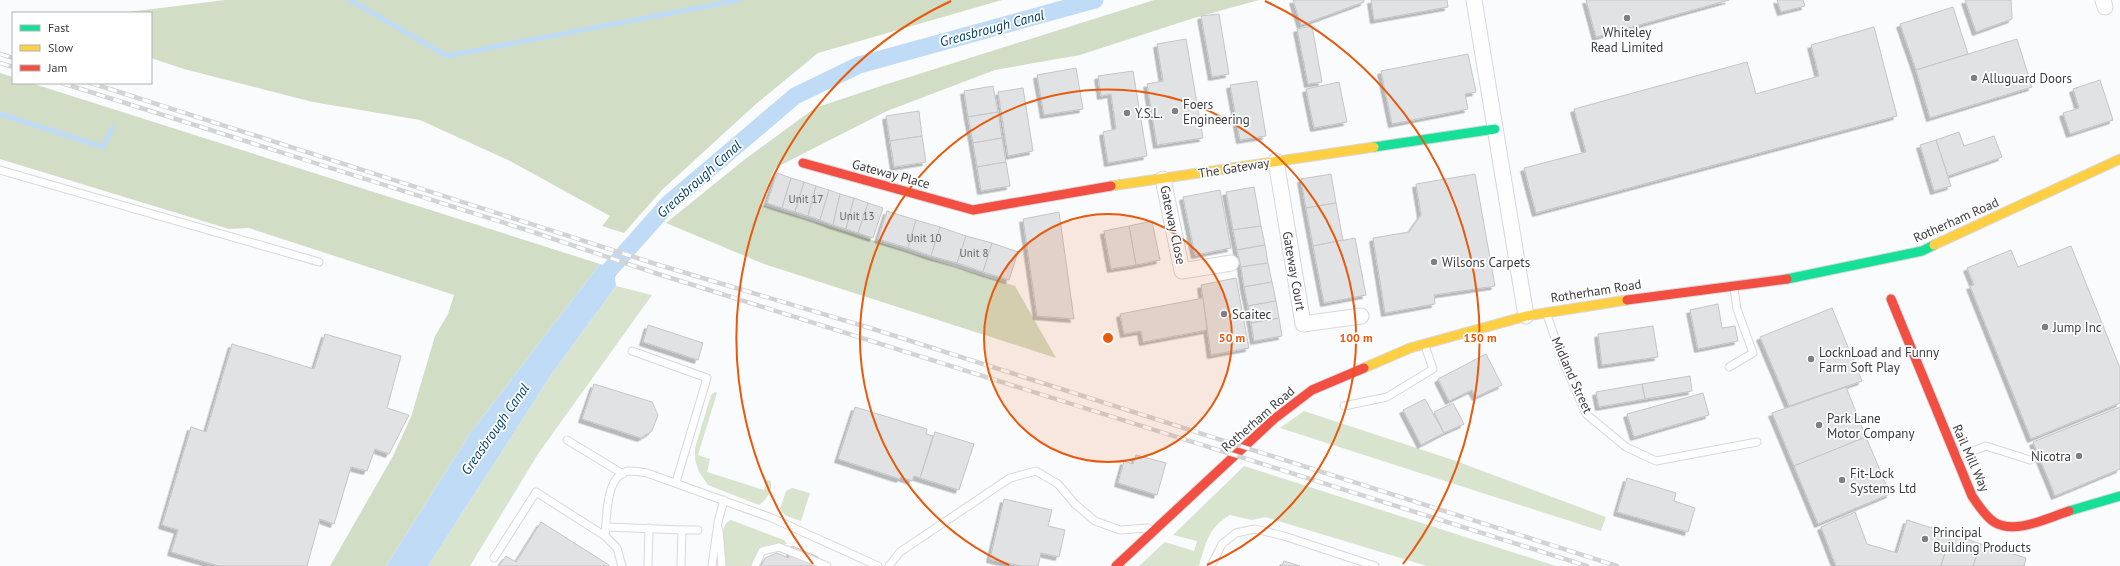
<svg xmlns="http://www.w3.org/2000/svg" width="2120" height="566" font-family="'PT Sans',sans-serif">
<defs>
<filter id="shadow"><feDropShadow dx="-3.5" dy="3.5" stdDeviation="0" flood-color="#0004"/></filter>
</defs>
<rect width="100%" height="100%" fill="#fafbfd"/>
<g fill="#d8e4cd">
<polygon points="616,286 652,295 538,454 470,566 428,566 551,375"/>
<path d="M715 392 717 393 698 455 710 459 707 472 764 490 767 480 771 481C772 493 767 498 759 505L708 485 699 472 695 459V448L711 395Z"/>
<polygon points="1304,411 1456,461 1606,517 1601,531 1280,428"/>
<path d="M1244 466 1556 566H1427L1265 517 1252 520 1230 515C1208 528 1206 543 1199 566H1139L1165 542 1194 551 1197 541 1173 535Z"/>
<polygon points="792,488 810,493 801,521 786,516 780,509 786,491"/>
<path d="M731 520 784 540 787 544 768 545 762 547 751 566H725C728 552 716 525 731 520Z"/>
</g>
<g fill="#d2ddc5">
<polygon points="225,0 1002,0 818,53 756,104 662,190 624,233 602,226 610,216 510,161 420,120 313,102 184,69 151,58 151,13 120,13"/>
<polygon points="1154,0 1259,0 1194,18 1080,55 995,70 887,111 775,168 760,204 1015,286 1056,358 764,264 666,223 744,160 815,108 884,85"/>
<polygon points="0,73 13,77 13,83 31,83 600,264 471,432 386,566 330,566 393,456 411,417 435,336 448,314 454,295 249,228 229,229 0,159"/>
</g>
<polygon fill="#c0dbf5" points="600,264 618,268 615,278 616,286 551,375 428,566 386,566 471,432"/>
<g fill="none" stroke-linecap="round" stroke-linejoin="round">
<g stroke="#c0dbf5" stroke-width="5">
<polyline points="350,0 447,56 739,0"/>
<polyline points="0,114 103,147 113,127"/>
</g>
<polyline stroke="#c0dbf5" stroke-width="17" points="597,284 669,203 795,96 859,65 1095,0"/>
</g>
<g fill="#e1e2e4" stroke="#c4c5c7" filter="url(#shadow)">
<polygon points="1293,0 1364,0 1364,2 1301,25"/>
<polygon points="1371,0 1447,0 1448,7 1374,20"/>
<polygon points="1586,0 1729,0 1596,37"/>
<polygon points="1777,0 1803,0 1805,6 1781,12"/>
<polygon points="1965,0 2011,0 2012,19 1976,32"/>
<polygon points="1953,7 1968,54 1916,70 1900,24"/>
<polygon points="1219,14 1229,74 1212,77 1201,16"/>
<polygon points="1312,26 1322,82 1308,84 1297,29"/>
<polygon points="1874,27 1897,116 1536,213 1524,168 1586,152 1574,109 1747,62 1756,94 1819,76 1811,45"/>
<polygon points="1186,39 1203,138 1157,145 1147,84 1163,81 1157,44"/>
<polygon points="2017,39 2032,87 1930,118 1916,70"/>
<polygon points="1468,54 1476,92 1465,94 1468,109 1392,124 1381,71"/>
<polygon points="1076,68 1083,109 1044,115 1037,75"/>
<polygon points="1133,71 1147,156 1108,163 1103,132 1116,129 1111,94 1101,96 1098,76"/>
<polygon points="2100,80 2113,120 2070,134 2063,113 2079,108 2073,89"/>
<polygon points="1257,81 1266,136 1240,140 1230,85"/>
<polygon points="1339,82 1347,122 1314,128 1306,89"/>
<polygon points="993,86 998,112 968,117 964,91"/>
<polygon points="1023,88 1033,151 1008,156 998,92"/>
<polygon points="919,111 922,136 890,141 886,116"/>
<polygon points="998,112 1002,138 973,143 968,117"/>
<polygon points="1959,132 1964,146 1994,136 2002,157 1948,176 1936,140"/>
<polygon points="922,136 926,162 894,167 890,141"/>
<polygon points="1002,138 1006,162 977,167 973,143"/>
<polygon points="1936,140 1951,186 1934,191 1920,145"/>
<polygon points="1006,162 1010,186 981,191 977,167"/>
<polygon points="777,173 791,178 782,208 767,203"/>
<polygon points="1331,174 1336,203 1306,208 1301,179"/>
<polygon points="1475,174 1495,286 1434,295 1435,304 1385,313 1373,238 1409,232 1421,215 1416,184"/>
<polygon points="791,178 804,182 795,212 782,208"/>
<polygon points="804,182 816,186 808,216 795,212"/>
<polygon points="816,186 829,190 820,220 808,216"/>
<polygon points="1254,187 1261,226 1233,230 1226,192"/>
<polygon points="829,190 840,194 833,225 820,220"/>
<polygon points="1220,190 1231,248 1195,255 1183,197"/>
<polygon points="840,194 854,198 846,229 833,225"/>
<polygon points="854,198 868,203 858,233 846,229"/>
<polygon points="868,203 883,208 873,238 858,233"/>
<polygon points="1336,203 1343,240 1313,246 1306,208"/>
<polygon points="887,211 916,220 908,248 878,239"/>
<polygon points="1059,212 1074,319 1037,316 1023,219"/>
<polygon points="916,220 940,227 931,256 908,248"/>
<polygon points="1152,221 1160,260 1136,265 1129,226"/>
<polygon points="1129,226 1136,265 1111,269 1104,231"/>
<polygon points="1261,226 1265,245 1237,250 1233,230"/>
<polygon points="940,227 966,236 957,263 931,256"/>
<polygon points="966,236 992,243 983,272 957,263"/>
<polygon points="1355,238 1366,295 1324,303 1313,246"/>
<polygon points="992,243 1018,252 1009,280 983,272"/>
<polygon points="1265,245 1268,263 1241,267 1237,250"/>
<polygon points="2071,246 2120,368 2120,403 2031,439 1970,286 1974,285 1967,268 2011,250 2018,267"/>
<polygon points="1268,263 1272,282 1244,287 1241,267"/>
<polygon points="1236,278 1249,348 1211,355 1201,285"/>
<polygon points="1272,282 1276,301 1248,306 1244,287"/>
<polygon points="1203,298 1207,330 1143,342 1141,331 1124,334 1120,314"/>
<polygon points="1276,301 1279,318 1251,323 1248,306"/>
<polygon points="1718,304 1722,328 1735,326 1738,341 1698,349 1690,310"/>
<polygon points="1832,308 1862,381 1789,406 1760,337"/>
<polygon points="1279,318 1282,336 1254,341 1251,323"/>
<polygon points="648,325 703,343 698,360 643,342"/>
<polygon points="1653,326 1658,357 1602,365 1598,334"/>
<polygon points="325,334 401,356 387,408 409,415 389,454 375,449 367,471 351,467 334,524 320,519 307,566 219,566 171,552 178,530 162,525 191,427 206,432 232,344 314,369"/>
<polygon points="1486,354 1502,385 1476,397 1472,390 1449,401 1438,379"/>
<polygon points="1690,376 1692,391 1645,399 1642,384"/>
<polygon points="594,384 652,402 658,415 652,431 641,438 582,419"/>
<polygon points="1642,384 1645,399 1599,407 1596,392"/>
<polygon points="1846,387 1866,437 1794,466 1772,413"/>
<polygon points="1703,393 1709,415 1634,437 1627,414"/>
<polygon points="1425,399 1444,433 1421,445 1403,410"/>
<polygon points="1453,403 1464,424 1444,433 1434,412"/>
<polygon points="855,407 927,429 926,434 933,436 920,478 914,476 912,481 901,477 900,479 838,459"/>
<polygon points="2120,407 2120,469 2055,496 2033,442"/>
<polygon points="935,432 974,444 959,490 920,478"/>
<polygon points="1866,437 1890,494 1818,524 1794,466"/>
<polygon points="1136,455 1166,463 1157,495 1118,483 1124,461 1133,464"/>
<polygon points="1627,478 1676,493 1674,501 1695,508 1688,532 1617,512"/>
<polygon points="1004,499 1052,510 1048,526 1065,530 1059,557 1041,553 1038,566 1021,566 990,559"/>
<polygon points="1855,512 1867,544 1897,553 1907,520 1951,534 1941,566 1836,566 1821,527"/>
<polygon points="541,522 609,565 609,566 499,566 506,556 516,562"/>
<polygon points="1951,534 1981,544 1973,566 1941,566"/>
<polygon points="1981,544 2026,558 2024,566 1973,566"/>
<polygon points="792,546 818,557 815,566 761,566 765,558 777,553 788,558"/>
<polygon points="1284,561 1300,566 1282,566"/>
</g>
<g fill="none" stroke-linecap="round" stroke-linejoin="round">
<g stroke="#d8d8da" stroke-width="9">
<g id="lane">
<polyline points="0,170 319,262"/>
<polyline points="1547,315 1563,361 1586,414 1626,447 1656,461 1757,442"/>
<polyline points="632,351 707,378 676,482"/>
<polyline points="1729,367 1753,353 1737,309 1734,288"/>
<polyline points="1344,406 1387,397 1433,369 1425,346"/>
<polyline points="567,440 623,474"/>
<polyline points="1958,457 1986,446 2030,460"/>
<polyline points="606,527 682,530 681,566"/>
<polyline points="682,530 698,530"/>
<polyline points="719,530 722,566"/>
<polyline points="605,536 617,548 622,566"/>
<path d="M494 558 536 492 605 536C607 519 605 474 629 471 635 471 642 472 647 473L772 518 878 566"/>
<polyline points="648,566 649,528"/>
<polyline points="712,566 718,522 724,500"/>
<polyline points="755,566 762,551 779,547 827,566"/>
<polyline points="889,566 900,552 1010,478 1036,471 1058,484 1075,504 1095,521 1120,530 1148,528"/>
<polyline points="1211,566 1222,544 1236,533 1255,529 1284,536 1375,566"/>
</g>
</g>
<g stroke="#d8d8da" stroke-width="17">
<g id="street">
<polyline points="1474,0 1526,316"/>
<polyline points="2103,0 2105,7"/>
<polyline points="1276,161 1303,324 1361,316"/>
<polyline points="1163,179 1182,271 1231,263"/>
</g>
</g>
<g stroke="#d8d8da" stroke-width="11">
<g id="fast">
<polyline points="1374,147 1495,129"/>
<polyline points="1787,279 1922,251 1934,245"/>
<polyline points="2069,511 2120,496"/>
</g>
</g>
<g stroke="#d8d8da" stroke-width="11">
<g id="slow">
<polyline points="1111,186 1374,147"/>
<polyline points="1934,245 2120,159"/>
<polyline points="1364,368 1410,348 1526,316 1627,300"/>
</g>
</g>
<g stroke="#d8d8da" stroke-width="11">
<g id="jam">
<polyline points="803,163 973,210 1111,186"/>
<path d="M1891 299 1972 496C1978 505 1985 516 1994 522 2014 535 2048 518 2069 511"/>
<polyline points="1627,300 1787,279"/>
<polyline points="1116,566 1274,419 1312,390 1364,368"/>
</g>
</g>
<use href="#lane" stroke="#fefeff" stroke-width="7"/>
<use href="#street" stroke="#fefeff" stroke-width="15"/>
<use href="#fast" stroke="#16e098" stroke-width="9"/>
<use href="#slow" stroke="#ffcf43" stroke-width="9"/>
<use href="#jam" stroke="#f24e42" stroke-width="9"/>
<g stroke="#d3d3d3" stroke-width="4.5">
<g id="rail">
<polyline points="0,54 13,58"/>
<polyline points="0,63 13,67"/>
<polyline points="62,83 533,232 655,273 1587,566"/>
<polyline points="91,83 659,265 870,328 1617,566"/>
</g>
</g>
<use href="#rail" stroke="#fff" stroke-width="3" stroke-dasharray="9" stroke-linecap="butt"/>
</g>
<circle cx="1108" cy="338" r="124" fill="#e8590c" fill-opacity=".12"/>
<g fill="none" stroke="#e8590c" stroke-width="2">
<circle cx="1108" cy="338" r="124"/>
<path d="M1009 565A248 248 0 1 1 1207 565"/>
<path d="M813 564A372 372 0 0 1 951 1M1265 1A372 372 0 0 1 1403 564"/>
</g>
<g fill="#7e7f82" stroke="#fff" stroke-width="1.5">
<circle cx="1627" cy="18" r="4"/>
<circle cx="1974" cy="78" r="4"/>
<circle cx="1175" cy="111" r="4"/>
<circle cx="1127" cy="113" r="4"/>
<circle cx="1434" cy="262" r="4"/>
<circle cx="1224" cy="314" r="4"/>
<circle cx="2045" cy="327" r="4"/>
<circle cx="1811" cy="359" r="4"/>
<circle cx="1819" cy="425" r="4"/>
<circle cx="2079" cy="456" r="4"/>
<circle cx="1842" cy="480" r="4"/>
<circle cx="1925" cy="539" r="4"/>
</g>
<g text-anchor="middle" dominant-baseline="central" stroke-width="3.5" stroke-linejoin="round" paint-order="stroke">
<g font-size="11" fill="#656668">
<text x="806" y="199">Unit 17</text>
<text x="857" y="216">Unit 13</text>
<text x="924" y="238">Unit 10</text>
<text x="974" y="253">Unit 8</text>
</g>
<g font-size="13" fill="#3c3c3f" stroke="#fff" text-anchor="start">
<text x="1627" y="32" text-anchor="middle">Whiteley<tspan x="1627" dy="15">Read Limited</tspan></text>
<text x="1982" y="78">Alluguard Doors</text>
<text x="1183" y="104">Foers<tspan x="1183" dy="15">Engineering</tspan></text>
<text x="1135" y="113">Y.S.L.</text>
<text x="1442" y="262">Wilsons Carpets</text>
<text x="1232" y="314">Scaitec</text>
<text x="2053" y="327">Jump Inc</text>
<text x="1819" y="352">LocknLoad and Funny<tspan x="1819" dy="15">Farm Soft Play</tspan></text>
<text x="1827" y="418">Park Lane<tspan x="1827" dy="15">Motor Company</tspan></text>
<text x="2071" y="456" text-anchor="end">Nicotra</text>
<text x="1850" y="473">Fit-Lock<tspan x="1850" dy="15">Systems Ltd</tspan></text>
<text x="1933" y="532">Principal<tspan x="1933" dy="15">Building Products</tspan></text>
</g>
<g font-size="13" fill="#3c3c3f" stroke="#fff">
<text transform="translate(1234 168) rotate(-9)">The Gateway</text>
<text transform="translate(891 174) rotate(15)">Gateway Place</text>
<text transform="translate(1956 220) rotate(-24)">Rotherham Road</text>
<text transform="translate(1173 225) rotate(78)">Gateway Close</text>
<text transform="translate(1294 271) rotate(80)">Gateway Court</text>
<text transform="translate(1596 291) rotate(-9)">Rotherham Road</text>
<text transform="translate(1572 375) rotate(66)">Midland Street</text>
<text transform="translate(1258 419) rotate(-41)">Rotherham Road</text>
<text transform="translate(1971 458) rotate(66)">Rail Mill Way</text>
</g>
<g font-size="14" font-style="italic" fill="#00406c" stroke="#fff">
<text transform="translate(992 28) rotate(-15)">Greasbrough Canal</text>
<text transform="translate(699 179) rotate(-42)">Greasbrough Canal</text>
<text transform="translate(495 429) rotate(-55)">Greasbrough Canal</text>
</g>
</g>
<circle cx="1108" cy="338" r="6" fill="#e8590c" stroke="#fff" stroke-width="2"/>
<g font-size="12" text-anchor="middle" font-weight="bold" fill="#e8590c" stroke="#fff" stroke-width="3.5" stroke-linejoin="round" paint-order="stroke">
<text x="1232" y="342">50 m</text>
<text x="1356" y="342">100 m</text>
<text x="1480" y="342">150 m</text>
</g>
<rect x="12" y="12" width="140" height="72" fill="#ffffff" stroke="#b1b1b2"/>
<rect x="20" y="25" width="20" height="6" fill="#16e098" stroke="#b1b1b2"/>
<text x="48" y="32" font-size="12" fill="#3c3c3f">Fast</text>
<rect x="20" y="45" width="20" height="6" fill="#ffcf43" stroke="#b1b1b2"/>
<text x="48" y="52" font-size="12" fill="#3c3c3f">Slow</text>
<rect x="20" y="65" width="20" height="6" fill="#f24e42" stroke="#b1b1b2"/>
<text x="48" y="72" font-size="12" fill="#3c3c3f">Jam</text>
</svg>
